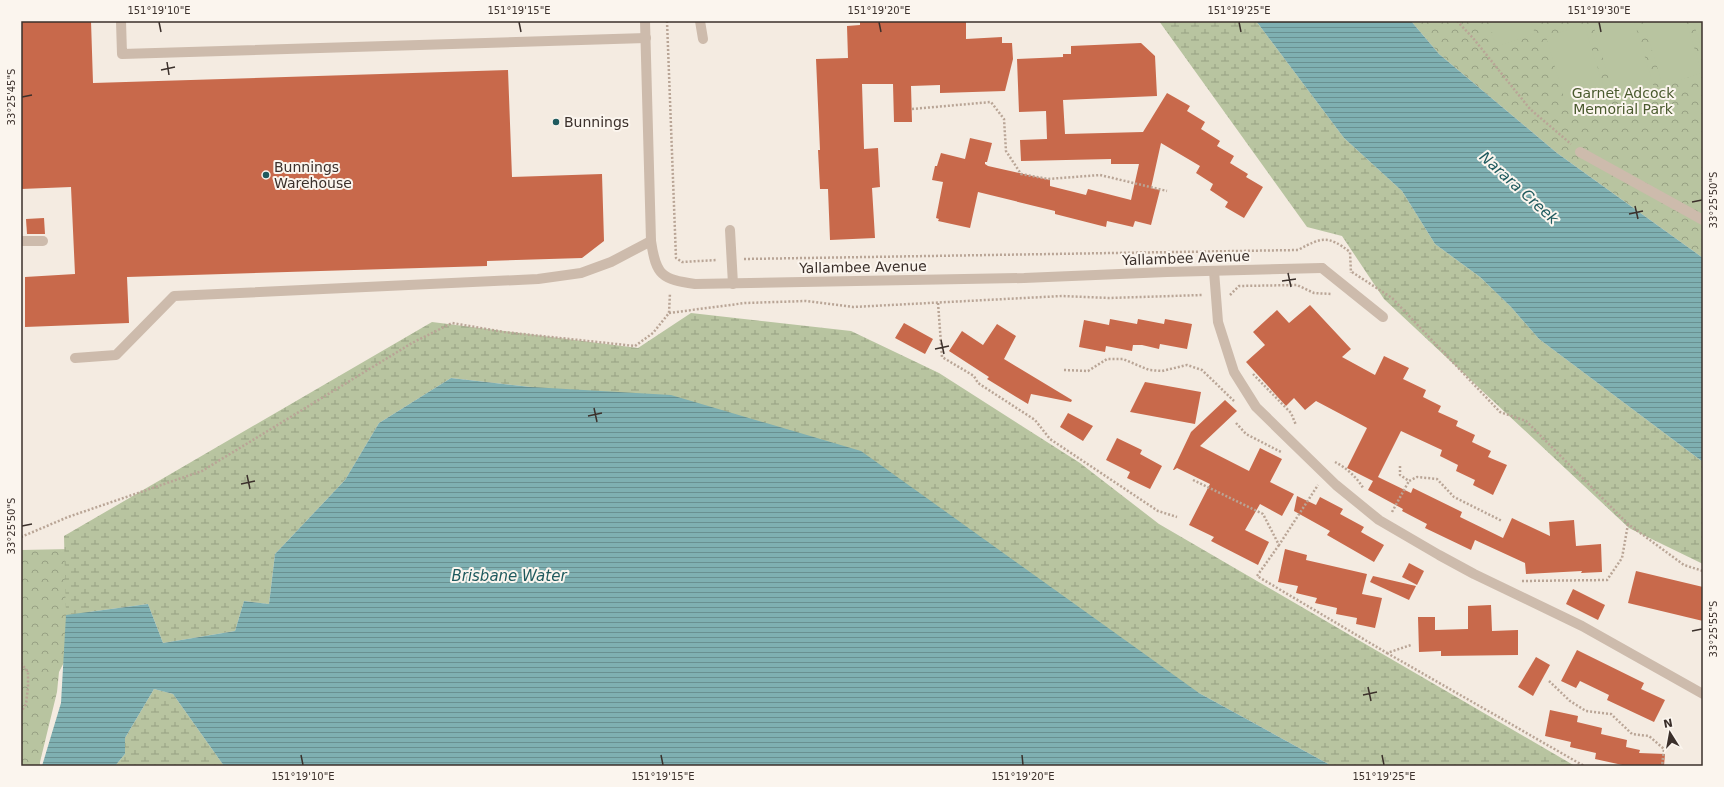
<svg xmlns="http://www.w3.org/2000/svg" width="1724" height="787" font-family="'DejaVu Sans',sans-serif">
<defs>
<pattern id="forest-crowns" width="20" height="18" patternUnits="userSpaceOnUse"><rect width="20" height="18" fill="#b8c4a0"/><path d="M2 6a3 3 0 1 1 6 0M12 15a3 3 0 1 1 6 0" fill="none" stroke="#97a083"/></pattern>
<pattern id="wetland-marsh" width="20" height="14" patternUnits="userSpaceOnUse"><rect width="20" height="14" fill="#b8c4a0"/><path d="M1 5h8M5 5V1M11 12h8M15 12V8" fill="none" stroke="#97a083"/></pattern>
<pattern id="water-rules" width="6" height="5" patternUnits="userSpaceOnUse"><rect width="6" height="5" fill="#7fb0b2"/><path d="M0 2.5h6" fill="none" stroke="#699091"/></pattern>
</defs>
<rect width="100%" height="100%" fill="#f4ebe1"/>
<g fill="url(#forest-crowns)">
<polygon points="1411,21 1703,21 1703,258 1557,153 1439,54"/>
<polygon points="123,548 59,672 57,692 40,762 40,766 21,766 21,550"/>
</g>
<g fill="url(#wetland-marsh)">
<polygon points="1159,21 1256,21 1344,138 1402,191 1435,244 1480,277 1511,307 1539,339 1703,462 1703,564 1629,528 1384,299 1342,236 1307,227"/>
<polygon points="691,313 851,331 939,373 1080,463 1159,524 1575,766 1332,766 1199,693 531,387 451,378 379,423 345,480 275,554 269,604 244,601 235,631 163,643 148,604 66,615 64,536 432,322 638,348"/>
<polygon points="154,689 173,694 224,766 115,766 125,754 125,738"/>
</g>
<g fill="#b8c4a0">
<polygon points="1489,21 1531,21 1535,34 1496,47"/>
<polygon points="1592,21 1634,21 1654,87 1615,100"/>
<polygon points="1643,21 1686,21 1702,73 1663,86"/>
<polygon points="1693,21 1703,21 1703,53"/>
<polygon points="1584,24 1609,104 1570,117 1546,37"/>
</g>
<g fill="url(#water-rules)">
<polygon points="1256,21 1411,21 1439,54 1557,153 1703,258 1703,462 1539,339 1511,307 1480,277 1435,244 1402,191 1344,138"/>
<polygon points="451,378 531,387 671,395 861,451 1199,693 1332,766 224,766 173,694 154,689 125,738 125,754 115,766 42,766 61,703 66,615 148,604 163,643 235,631 244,601 269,604 275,554 345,480 379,423"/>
</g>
<g fill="#c8694b">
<polygon points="21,21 91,21 93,83 508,70 512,177 602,174 604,241 582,258 487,261 487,266 127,277 129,323 25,327 25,277 75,274 71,187 21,189"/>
<polygon points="860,21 966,21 966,39 1002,37 1002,43 1012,43 1013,59 1005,91 940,93 940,85 911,86 912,122 894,122 893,84 862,84 864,149 878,148 880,187 872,188 875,238 830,240 828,189 820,189 818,150 820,150 816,59 848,58 847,26 860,25"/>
<polygon points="1141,43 1155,56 1157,96 1063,100 1065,134 1143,132 1167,93 1190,106 1187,111 1205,122 1201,129 1220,141 1217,146 1234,156 1230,163 1248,174 1246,177 1263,187 1244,218 1225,207 1228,202 1210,190 1213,184 1196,173 1200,166 1161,143 1151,188 1160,190 1151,225 1135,221 1133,227 1107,221 1106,227 1055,214 1055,211 978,192 970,228 938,221 939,219 936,218 943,182 932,180 935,166 937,166 941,153 965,159 970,138 992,143 987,162 985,162 985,164 988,166 1050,180 1050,186 1086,195 1088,189 1131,200 1139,164 1111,164 1111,159 1021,161 1020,140 1047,139 1046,111 1019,112 1017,59 1063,57 1063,54 1071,54 1071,46"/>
<polygon points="44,218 45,234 27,234 26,219"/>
<polygon points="1310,305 1351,349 1342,357 1375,375 1384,356 1409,368 1403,379 1426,390 1423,397 1441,406 1438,412 1458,421 1456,426 1475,435 1472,442 1491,451 1488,457 1507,465 1493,495 1473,485 1475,480 1456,471 1458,465 1440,456 1442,450 1401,431 1378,477 1411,493 1413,488 1462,512 1460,517 1503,538 1512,518 1550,536 1549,522 1574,520 1576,546 1601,544 1602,572 1581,573 1582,571 1526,574 1525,563 1475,540 1471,550 1425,528 1427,524 1402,511 1403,509 1368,490 1373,481 1347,468 1367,428 1316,401 1305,410 1294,398 1286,406 1246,362 1265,345 1253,332 1277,310 1289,323"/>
<polygon points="1110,319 1137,324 1138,319 1164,324 1165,319 1192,324 1187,349 1160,344 1159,349 1142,345 1133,345 1132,351 1106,346 1105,352 1079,347 1084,320 1109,325"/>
<polygon points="904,323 933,339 925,354 895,338"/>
<polygon points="997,324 1016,336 1004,359 1072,400 1071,402 1031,394 1028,404 987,379 989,377 949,351 962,331 983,345"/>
<polygon points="1145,382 1201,392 1195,424 1130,412"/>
<polygon points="1225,400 1237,411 1200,446 1249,471 1260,448 1282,459 1270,482 1294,494 1282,516 1260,504 1245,530 1269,542 1258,565 1211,541 1214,537 1189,525 1210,484 1177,468 1174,470 1173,470 1191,432"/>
<polygon points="1068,413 1093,426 1083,441 1060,427"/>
<polygon points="1117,438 1142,450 1140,454 1162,466 1150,489 1127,478 1130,472 1106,460"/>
<polygon points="1297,496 1316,505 1320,497 1343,509 1340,514 1364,527 1361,532 1384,545 1374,562 1327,535 1330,531 1294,511"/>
<polygon points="1285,549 1307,555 1306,560 1367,574 1362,594 1382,598 1375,628 1356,624 1357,618 1336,614 1337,608 1315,603 1317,598 1296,593 1298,586 1278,582"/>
<polygon points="1409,563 1424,571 1417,585 1402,577"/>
<polygon points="1636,571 1703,587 1703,621 1628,603"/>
<polygon points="1373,576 1416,586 1409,600 1370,582"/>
<polygon points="1573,589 1605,605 1598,620 1566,604"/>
<polygon points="1491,605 1492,631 1518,630 1518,655 1441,656 1441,651 1419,652 1418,617 1435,617 1435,630 1468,629 1468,606"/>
<polygon points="1577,650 1644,683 1641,689 1665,700 1654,722 1607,700 1609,695 1580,681 1576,688 1561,681"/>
<polygon points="1536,657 1550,665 1533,696 1518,687"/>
<polygon points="1550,710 1578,716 1577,722 1602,728 1601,734 1627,740 1626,747 1640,750 1639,753 1665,754 1664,766 1627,766 1595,759 1596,753 1570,747 1571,742 1545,736"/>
</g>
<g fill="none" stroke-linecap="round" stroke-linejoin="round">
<g stroke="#b9a596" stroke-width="2.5" stroke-dasharray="2 2" stroke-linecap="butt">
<polyline points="667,21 676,258 682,262 717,260"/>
<polyline points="1457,21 1473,38 1530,109 1571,144"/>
<polyline points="912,109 991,102 1004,119 1006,151 1021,174 1048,179 1100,175 1167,191"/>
<path d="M744 259 1298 250C1322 237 1328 235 1350 252L1351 273"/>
<polyline points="1352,272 1392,298 1500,412 1526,421 1628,524 1684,565 1703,571"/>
<polyline points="1230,295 1239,286 1297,285 1314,293 1331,294"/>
<polyline points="938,303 942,357 974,376 978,383 1035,420 1050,439 1158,511 1177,517"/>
<polyline points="669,313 745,303 806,301 853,307 1062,296 1109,298 1203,295"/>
<polyline points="1064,370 1088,371 1107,359 1123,359 1149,370 1162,371 1187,365 1202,370 1234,401"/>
<polyline points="1253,374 1291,413 1296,425"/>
<polyline points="1236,423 1246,434 1281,452"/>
<path d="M1335 462C1345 467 1357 477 1363 488"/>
<polyline points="1400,466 1400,475 1409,481 1417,477 1437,479 1454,497 1502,521"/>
<polyline points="1193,480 1263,514 1279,545 1318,485"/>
<polyline points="1392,512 1409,481"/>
<polyline points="21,537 68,517 202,471 412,343 452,323 504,332 635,346 653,333 669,313 670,293"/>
<polyline points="1279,545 1257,576 1387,653 1411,645"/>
<polyline points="1522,581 1607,580 1622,558 1628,524"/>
<polyline points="1387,653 1584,766"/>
<polyline points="21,663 28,672 28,687 26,704 21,712"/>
<polyline points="1549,681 1570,701 1586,711 1611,714 1632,734 1649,736 1664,749 1662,766"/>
</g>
<g stroke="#cdbbac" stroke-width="10">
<polyline points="121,21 122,54 646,38"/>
<polyline points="700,21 703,39"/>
<polyline points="1580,152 1703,220"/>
<polyline points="730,230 733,284"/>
<polyline points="21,241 43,241"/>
<polyline points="1322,268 1383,317"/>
<polyline points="1214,271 1218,322 1234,372 1256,407 1336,485 1379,520 1439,555 1474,574 1582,626 1703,694"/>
<polyline points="75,358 116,355 174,296 538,279 581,273 611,262 651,241"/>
</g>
<path stroke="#cdbbac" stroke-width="10" d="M645 21 651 241C656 276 662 279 695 284L1024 278 1167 272 1322 268"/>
</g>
<path fill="none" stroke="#3b302b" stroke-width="1.5" d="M159 22 161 32M519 22 521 32M879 22 881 32M1239 22 1241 32M1599 22 1601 32M167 62 169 75M161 70 175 67M22 97 32 95M1692 202 1702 200M1635 206 1638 219M1629 214 1643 211M1288 273 1291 287M1282 281 1296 279M941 340 944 354M935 349 949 346M594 408 597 422M588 416 602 413M247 475 250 489M241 484 255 481M22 526 32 524M1692 631 1702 629M1368 687 1371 701M1363 695 1377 692M301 755 303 765M661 755 663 765M1022 755 1023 765M1382 755 1384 765"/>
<g fill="#1f5a5e" stroke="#fbf5ee" stroke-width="1.5">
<circle cx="556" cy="122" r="4"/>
<circle cx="266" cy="175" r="4"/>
</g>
<g text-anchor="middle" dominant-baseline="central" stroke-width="4" stroke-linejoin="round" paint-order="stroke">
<g font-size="14" fill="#4a5a2e" stroke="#fbf5ee">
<text x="1623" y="93">Garnet Adcock<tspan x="1623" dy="16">Memorial Park</tspan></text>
</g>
<g font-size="14" fill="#3b302b" stroke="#fbf5ee" text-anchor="start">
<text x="564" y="122">Bunnings</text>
<text x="274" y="167">Bunnings<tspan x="274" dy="16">Warehouse</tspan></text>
</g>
<g font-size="14" fill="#3b302b" stroke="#fbf5ee">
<text transform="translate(1186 258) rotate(-2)">Yallambee Avenue</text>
<text transform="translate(863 267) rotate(-1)">Yallambee Avenue</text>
</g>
<g font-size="15" font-style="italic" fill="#1f5a5e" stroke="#fbf5ee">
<text transform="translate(1519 188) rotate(42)">Narara Creek</text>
<text x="509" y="576">Brisbane Water</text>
</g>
</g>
<rect width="1724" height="787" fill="none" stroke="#fbf5ee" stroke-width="44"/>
<g transform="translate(1670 733) rotate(349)" stroke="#fbf5ee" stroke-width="3" paint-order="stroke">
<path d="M0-3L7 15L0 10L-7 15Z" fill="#3b302b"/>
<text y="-6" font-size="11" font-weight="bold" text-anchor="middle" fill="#3b302b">N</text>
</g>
<rect x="22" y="22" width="1680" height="743" fill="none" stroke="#3b302b" stroke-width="1.5"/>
<g font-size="10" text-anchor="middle" fill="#3b302b">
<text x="159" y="14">151°19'10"E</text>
<text x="519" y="14">151°19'15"E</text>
<text x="879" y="14">151°19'20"E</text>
<text x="1239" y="14">151°19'25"E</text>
<text x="1599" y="14">151°19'30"E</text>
<text transform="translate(11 97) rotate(-90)" y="4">33°25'45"S</text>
<text transform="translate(1713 200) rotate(-90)" y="4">33°25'50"S</text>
<text transform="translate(11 526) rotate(-90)" y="4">33°25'50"S</text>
<text transform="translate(1713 629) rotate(-90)" y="4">33°25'55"S</text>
<text x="303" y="780">151°19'10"E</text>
<text x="663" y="780">151°19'15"E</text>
<text x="1023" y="780">151°19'20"E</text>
<text x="1384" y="780">151°19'25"E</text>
</g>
</svg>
